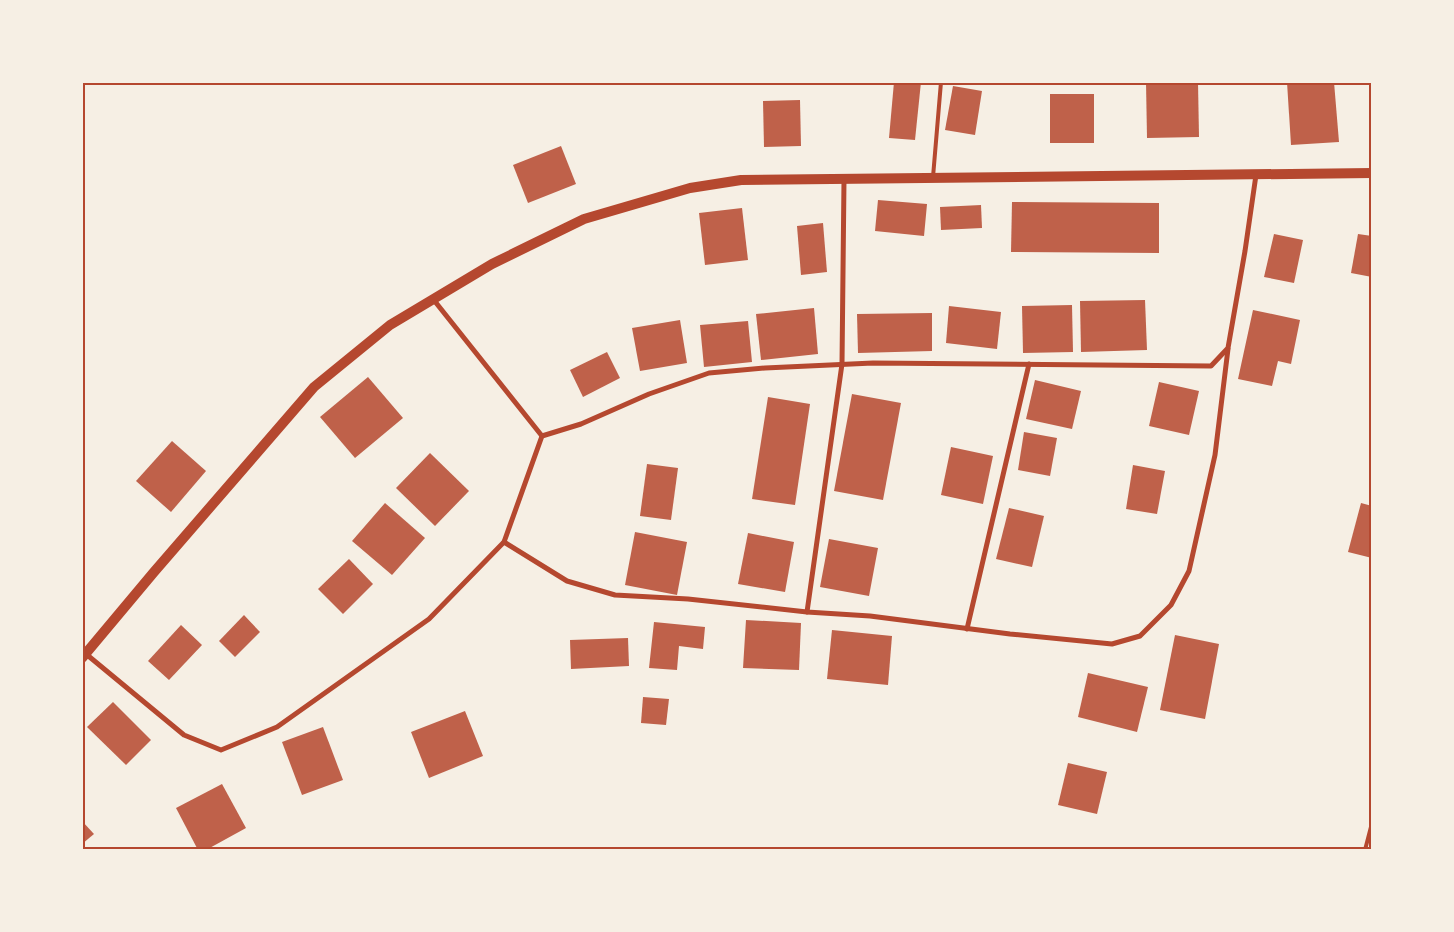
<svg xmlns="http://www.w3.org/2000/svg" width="1454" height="932" font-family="Poppins,sans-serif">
<rect width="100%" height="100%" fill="#f6efe4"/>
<g fill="#bf614a">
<polygon points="894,82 921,82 915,140 889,138"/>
<polygon points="1146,82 1198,82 1199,137 1147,138"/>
<polygon points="1287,82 1334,82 1339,142 1291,145"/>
<polygon points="953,86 982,91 975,135 945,130"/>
<rect x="1050" y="94" width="44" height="49"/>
<polygon points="800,100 801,146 764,147 763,101"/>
<polygon points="561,146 576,184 528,203 513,165"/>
<polygon points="878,200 927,204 924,236 875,231"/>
<polygon points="1012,202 1159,203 1159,253 1011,252"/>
<polygon points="981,205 982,228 941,230 940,207"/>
<polygon points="742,208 748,260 705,265 699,213"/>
<polygon points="823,223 827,272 801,275 797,226"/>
<polygon points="1274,234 1303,240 1294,283 1264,277"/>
<polygon points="1358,234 1372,236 1372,277 1351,273"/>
<polygon points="1145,300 1147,350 1081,352 1080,301"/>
<polygon points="1072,305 1073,352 1023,353 1022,306"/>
<polygon points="949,306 1001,312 997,349 946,343"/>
<polygon points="814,308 818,354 761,360 756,314"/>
<polygon points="1253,310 1300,320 1291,364 1278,361 1272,386 1238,379"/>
<polygon points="932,313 932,351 858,353 857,314"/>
<polygon points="680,320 687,363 640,371 632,328"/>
<polygon points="748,321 752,362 704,367 700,325"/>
<polygon points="607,352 620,378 583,397 570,370"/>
<polygon points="368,377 403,418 355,458 320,417"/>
<polygon points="1035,380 1081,391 1072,429 1026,419"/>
<polygon points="1159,382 1199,391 1189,435 1149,426"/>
<polygon points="852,394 901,403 883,500 834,491"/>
<polygon points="768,397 810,404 795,505 752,499"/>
<polygon points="1024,432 1057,438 1050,476 1018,470"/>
<polygon points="172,441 206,471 171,512 136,481"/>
<polygon points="951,447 993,456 983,504 941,495"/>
<polygon points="430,453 469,491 435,526 396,488"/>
<polygon points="647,464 678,468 671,520 640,516"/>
<polygon points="1133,465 1165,471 1157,514 1126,509"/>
<polygon points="385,503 425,538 392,575 352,541"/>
<polygon points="1361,503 1372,506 1372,558 1348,552"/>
<polygon points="1009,508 1044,516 1032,567 996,559"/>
<polygon points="635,532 687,542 677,595 625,585"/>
<polygon points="748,533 794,542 785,592 738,584"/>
<polygon points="829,539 878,548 869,596 820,587"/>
<polygon points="349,559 373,584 343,614 318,589"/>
<polygon points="244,615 260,632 235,657 219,641"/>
<polygon points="746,620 801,623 799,670 743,668"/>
<polygon points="654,622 705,627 703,649 679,646 677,670 649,668"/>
<polygon points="181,625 202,645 169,680 148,661"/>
<polygon points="832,630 892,636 888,685 827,679"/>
<polygon points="1175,635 1219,644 1205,719 1160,710"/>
<polygon points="628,638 629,666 571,669 570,640"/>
<polygon points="1088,673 1148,687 1137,732 1078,717"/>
<polygon points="643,697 669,699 666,725 641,723"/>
<polygon points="113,702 151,740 126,765 87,727"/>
<polygon points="465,711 483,756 429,778 411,732"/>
<polygon points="323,727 343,780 302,795 282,742"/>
<polygon points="1068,763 1107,772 1097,814 1058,805"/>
<polygon points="222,784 246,828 206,850 198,850 176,808"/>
<polygon points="82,821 94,834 82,844"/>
</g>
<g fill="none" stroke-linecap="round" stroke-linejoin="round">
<g stroke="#b5482f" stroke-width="4">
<polyline points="933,177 941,82"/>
<polyline points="1365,850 1372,823"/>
</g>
<g stroke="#b5482f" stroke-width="5">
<polyline points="433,299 542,436"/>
<polyline points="504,542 567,581 615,595 688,599 807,612 870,616 1010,634 1112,644 1140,636 1171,605 1189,571 1215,455 1228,349"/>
<polyline points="807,612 842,364 844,180"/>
<polyline points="967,629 1029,364"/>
<polyline points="86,654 184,735 221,750 277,727 429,619 504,542 542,436 581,424 649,394 709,373 765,368 873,363 1211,366 1228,348 1245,251 1256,175"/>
</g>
<polyline stroke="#b5482f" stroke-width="10" points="82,658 154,572 314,387 390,325 492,264 584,219 690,188 741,180 1372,173"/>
</g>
<rect width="1454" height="932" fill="none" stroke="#f6efe4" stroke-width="168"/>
<rect x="84" y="84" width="1286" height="764" fill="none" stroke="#b5482f" stroke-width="2"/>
</svg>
